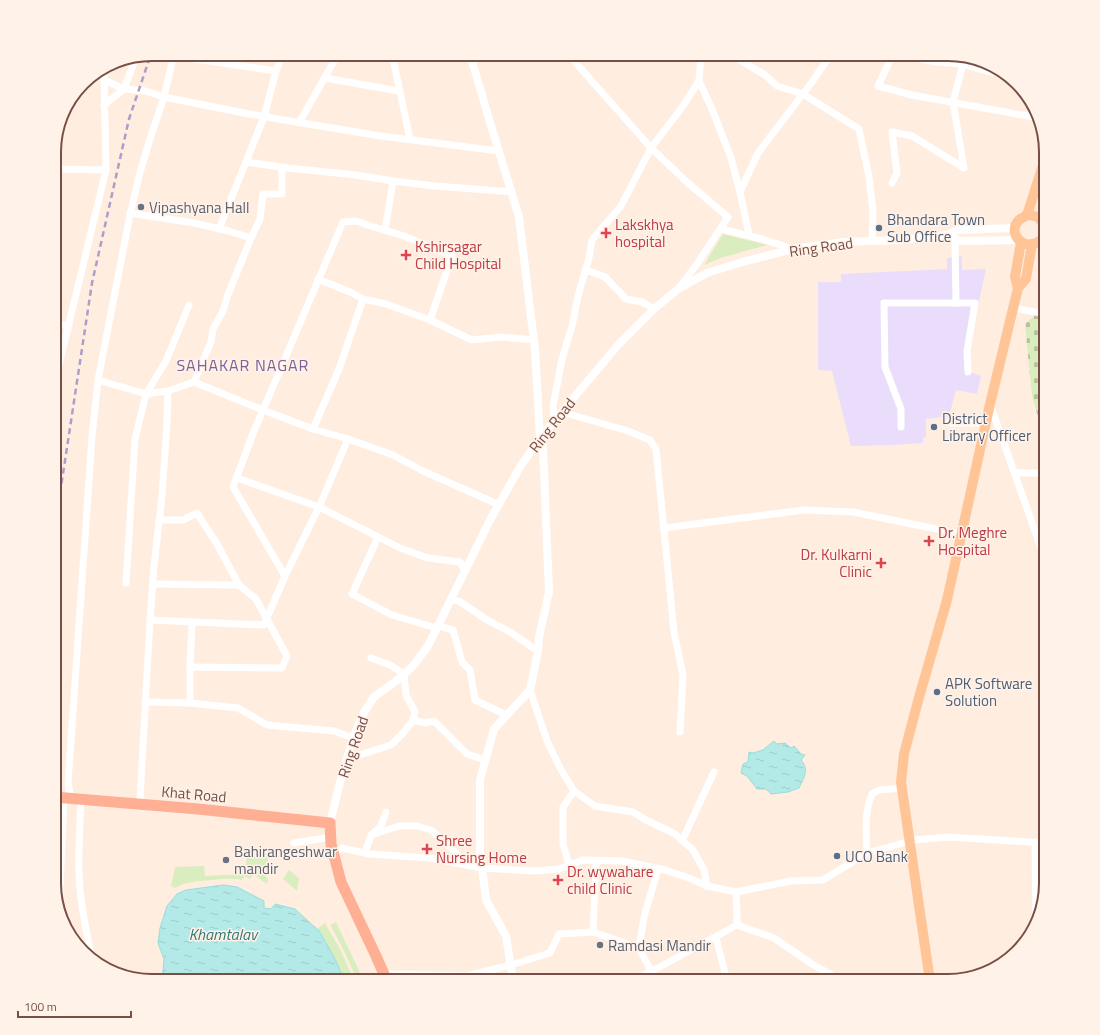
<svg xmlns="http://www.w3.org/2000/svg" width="1100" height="1035" font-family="'Titillium Web',sans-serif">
<defs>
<pattern id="cemetery-stones" width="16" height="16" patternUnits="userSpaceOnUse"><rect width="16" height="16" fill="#daedbe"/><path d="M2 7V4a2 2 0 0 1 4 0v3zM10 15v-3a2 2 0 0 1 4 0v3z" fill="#b6c29c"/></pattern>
<pattern id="water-ripples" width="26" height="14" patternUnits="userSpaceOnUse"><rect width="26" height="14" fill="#b3eae8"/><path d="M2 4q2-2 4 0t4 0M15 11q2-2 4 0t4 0" fill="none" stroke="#9ecac8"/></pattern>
</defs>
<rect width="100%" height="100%" fill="#ffede0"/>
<polygon fill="#eaddfb" points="962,256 962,270 986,269 969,347 970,372 981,376 977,394 956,390 949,416 926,419 926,437 923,438 923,443 893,445 851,446 832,371 818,370 818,282 841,282 841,274 947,269 947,258"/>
<polygon fill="url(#cemetery-stones)" points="1045,290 1046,290 1046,444 1032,396 1025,324 1043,308"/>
<g fill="#daedbe">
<polygon points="723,234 767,245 720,258 704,265"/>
<path d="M247 856H268V862L263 870 267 872 265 876 268 879V882L265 883 254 874 250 879 244 876 242 880C232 878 223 879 213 880 200 881 186 881 175 888L171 886 175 867 204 866 205 876 245 874Z"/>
<polygon points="289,870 299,878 297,891 283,879"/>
<polygon points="336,922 361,975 356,977 344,951 331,926 330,925"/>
<polygon points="325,923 341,951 354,981 344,981 336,961 321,932 317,929"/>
</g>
<g fill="url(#water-ripples)" stroke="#98dddb">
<path d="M774 741 777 744 785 743 791 748 794 746 801 754 805 755 801 760C810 770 803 779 799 788L788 792 771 794 766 789H757L747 776 741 773 743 764 748 762 749 752 753 753 763 750Z"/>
<polygon points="223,885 237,887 264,901 264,908 271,909 275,904 295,909 320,932 336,961 344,981 162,981 164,959 158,943 160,928 167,906 177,894 186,890"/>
</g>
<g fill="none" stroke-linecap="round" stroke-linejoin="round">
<g stroke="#fff" stroke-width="7">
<polyline points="392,54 410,139"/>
<polyline points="568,54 651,148 689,184 728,217 697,264 678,289"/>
<polyline points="732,54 738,59 765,75 777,86 803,94 859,129 869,177 873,211 872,241"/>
<polyline points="893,54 878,86 912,95 1039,118"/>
<polyline points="902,54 915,58 937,62 963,64 986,71 1004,74"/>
<polyline points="174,56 276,71 283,54"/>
<polyline points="136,57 124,89 146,91 164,97 244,113 290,121 381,136 499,151"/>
<polyline points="325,78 399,91"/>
<polyline points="104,80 124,89 104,105"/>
<polyline points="699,81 701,54"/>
<polyline points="299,123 338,54"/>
<polyline points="246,162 288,168 356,175 393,181 435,186 512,192"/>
<polyline points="54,169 106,170"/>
<polyline points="892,183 897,173 892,132 912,136 964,168 953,102 963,64"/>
<polyline points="740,192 749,235"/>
<polyline points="130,213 194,223 229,231 251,238"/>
<polyline points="219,229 264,117 276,71"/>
<polyline points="721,229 762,239 793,249"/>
<polyline points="385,230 393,181"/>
<polyline points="586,270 605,277 626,299 642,302 654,309"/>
<polyline points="318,279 350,292 363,299 386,304 430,320"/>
<polyline points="956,303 975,303 967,351 968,372"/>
<polyline points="1013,308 1046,314"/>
<polyline points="54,324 69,326"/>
<polyline points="98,380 146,394 168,391 194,382 263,410 343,222 356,221 371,226 404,236 452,256 430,320 472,340 501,337 534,340"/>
<polyline points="194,382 211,342 213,329 223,311 227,297 251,238 260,219 263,194 282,194 282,167"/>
<polyline points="54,391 57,373 106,170 104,76 101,70"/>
<polyline points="990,404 1046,562"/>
<polygon points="263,410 313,429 348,439 319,507 285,576 233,487 254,431"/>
<polyline points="562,412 628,431 650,440 656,449 674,632 683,675 680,732"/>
<polyline points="554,422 553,406 562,359 572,326 578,296 589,258 592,240 621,206 651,148 683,106 699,81 712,109 731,158 740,192 758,153 812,82 831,54"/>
<polyline points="949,423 986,423"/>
<polyline points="901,427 901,409 885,367 884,303 956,303 955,239"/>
<polyline points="313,429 339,369 363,299"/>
<polyline points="348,439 393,455 423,471 495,503 498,506"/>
<polyline points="1015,473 1046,473"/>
<polyline points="237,478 319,507 400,548 428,558 460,562 465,571"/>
<polyline points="664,528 804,510 853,512 961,534"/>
<polyline points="378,537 352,594 392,615 433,627 438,626 453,630 462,662 470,670 475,700 506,715"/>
<polyline points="126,583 135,439 146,394 166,361 189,305"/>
<polyline points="153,584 239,585"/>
<polyline points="451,600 459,601 487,620 510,632 538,651"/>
<polyline points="150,620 264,625 285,576"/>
<polyline points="371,658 390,665 404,674 406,695 415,712 413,720 425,723 434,721 467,754 485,760"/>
<polyline points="190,667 192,622"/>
<polyline points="530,690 547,741 560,768 574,791 595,806 633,812 646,820 675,834 693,850 704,870 707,886"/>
<polyline points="145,702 190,703 190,667 282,668 287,656 256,599 239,585 217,544 197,513 183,520 159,520"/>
<polyline points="190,703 238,708 267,725 334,731 353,738"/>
<polyline points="347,759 391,745 403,733 414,719"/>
<polyline points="71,799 68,783 92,437 98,380 129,220 139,176 150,139 164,97 174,54"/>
<path d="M81 799C80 829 77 859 80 889 82 912 87 936 92 959"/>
<polyline points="141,804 140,799 150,620 154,566 162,496 167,422 168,391"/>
<polyline points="386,812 381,826 371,835 399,826 417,826 431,830 463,859 467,865"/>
<polyline points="682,841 714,772"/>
<polyline points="1035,842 1036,925"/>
<polyline points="294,843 331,837"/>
<polyline points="333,853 342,848 369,854 430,858 482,868 533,871 559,869 583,860 622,861 665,870 689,878 707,886 736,892 791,881 823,880 867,853 914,840 948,837 1046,843"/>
<polyline points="365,853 371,835"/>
<path d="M867 853C866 833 864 812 872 794L879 790 902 788"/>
<polyline points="596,861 593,932 639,948"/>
<polyline points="569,865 563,844 563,807 574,791"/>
<polyline points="736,892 737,916 737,925 774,938 812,964 830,974 837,981"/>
<polyline points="59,909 64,798"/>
<polyline points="716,937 727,981"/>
<polyline points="651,971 639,948 644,917 658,869"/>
<polyline points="384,974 466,976 511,965 550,953 559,934 593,932"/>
<polyline points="633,981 667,963 737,925"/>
<polyline points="823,981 830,974"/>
</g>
<g stroke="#fff" stroke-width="8">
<polyline points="470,54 489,119 519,217 535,350 540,438 543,447 549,592 539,637 538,651 530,690 494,729 480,780 480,850 486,900 506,936 513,981"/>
<polyline points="947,235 960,241 1018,240"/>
<polyline points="330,823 339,786 353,738 363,714 374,697 396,681 413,666 428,646 490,520 520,467 540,438 618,345 654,309 678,289 707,273 742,262 793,249 844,242 900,240 947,235 958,230 1015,228"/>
</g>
<g stroke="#ffc597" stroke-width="10">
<path d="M1027 215C1042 215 1046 224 1044 237 1042 239 1039 242 1036 243 1022 250 1007 232 1019 220 1021 218 1025 217 1027 215Z"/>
<polyline points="1027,215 1046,156"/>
<polyline points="1041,220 1046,204"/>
<polyline points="1018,288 1015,277 1021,242"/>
<polyline points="930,981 901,782 904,754 918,701 947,600 990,404 1018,288 1026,279 1032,244"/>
</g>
<polyline stroke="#ffaf94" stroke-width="11" points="54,797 198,809 330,823 331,844 341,882 376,956 387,981"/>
<polyline stroke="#ad9ec9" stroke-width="2.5" stroke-dasharray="6 4" stroke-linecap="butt" points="54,533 92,283 129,119 151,54"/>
</g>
<g fill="#6b7280" stroke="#fff2e9" stroke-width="1.5">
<circle cx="141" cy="207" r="4"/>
<circle cx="226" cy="860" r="4"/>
<circle cx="600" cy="945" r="4"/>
</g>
<g fill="#5c6f8a" stroke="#fff2e9" stroke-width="1.5">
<circle cx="879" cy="228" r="4"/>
<circle cx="934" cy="427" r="4"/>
<circle cx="937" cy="692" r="4"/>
<circle cx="837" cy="856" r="4"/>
</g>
<g fill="#e0444e" stroke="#fff2e9" stroke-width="1.5">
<path d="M604 227h4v4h4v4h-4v4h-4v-4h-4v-4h4z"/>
<path d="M404 249h4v4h4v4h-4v4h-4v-4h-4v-4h4z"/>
<path d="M927 535h4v4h4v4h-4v4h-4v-4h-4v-4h4z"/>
<path d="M879 557h4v4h4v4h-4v4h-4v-4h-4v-4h4z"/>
<path d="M425 843h4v4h4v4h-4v4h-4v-4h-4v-4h4z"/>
<path d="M556 874h4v4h4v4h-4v4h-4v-4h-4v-4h4z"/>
</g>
<g text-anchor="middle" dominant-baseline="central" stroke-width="3" stroke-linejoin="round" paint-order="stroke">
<g font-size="15" fill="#5b616d" stroke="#fff2e9" text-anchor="start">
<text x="149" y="207">Vipashyana Hall</text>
<text x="234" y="851">Bahirangeshwar<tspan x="234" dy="17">mandir</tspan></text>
<text x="608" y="945">Ramdasi Mandir</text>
</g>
<g font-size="15" fill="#4e5e75" stroke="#fff2e9" text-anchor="start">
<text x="887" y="219">Bhandara Town<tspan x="887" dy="17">Sub Office</tspan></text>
<text x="942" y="418">District<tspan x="942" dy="17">Library Officer</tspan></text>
<text x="945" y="683">APK Software<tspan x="945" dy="17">Solution</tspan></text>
<text x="845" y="856">UCO Bank</text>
</g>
<g font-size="15" fill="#be3a42" stroke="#fff2e9" text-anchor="start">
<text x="615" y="224">Lakskhya<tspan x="615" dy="17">hospital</tspan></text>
<text x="415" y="246">Kshirsagar<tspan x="415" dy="17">Child Hospital</tspan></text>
<text x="938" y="532">Dr. Meghre<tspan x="938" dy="17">Hospital</tspan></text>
<text x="872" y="554" text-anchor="end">Dr. Kulkarni<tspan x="872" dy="17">Clinic</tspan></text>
<text x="436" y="840">Shree<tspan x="436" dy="17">Nursing Home</tspan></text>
<text x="567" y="871">Dr. wywahare<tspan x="567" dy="17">child Clinic</tspan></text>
</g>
<g font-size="15" fill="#784e45" stroke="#fff2e9">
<text transform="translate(821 247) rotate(-8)">Ring Road</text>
<text transform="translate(552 425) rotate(-52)">Ring Road</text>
<text transform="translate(353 747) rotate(-71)">Ring Road</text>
<text transform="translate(194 794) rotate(5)">Khat Road</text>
</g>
<g font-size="16" letter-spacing="1" fill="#7d609c" stroke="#fff2e9">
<text x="243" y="365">SAHAKAR NAGAR</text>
</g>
<g font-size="16" font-style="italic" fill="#357876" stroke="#fff2e9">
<text x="223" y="934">Khamtalav</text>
</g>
</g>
<path d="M0 0H1100V1035H0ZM152 61H948A91 91 0 0 1 1039 152V883A91 91 0 0 1 948 974H152A91 91 0 0 1 61 883V152A91 91 0 0 1 152 61Z" fill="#fff2e9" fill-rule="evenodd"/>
<path fill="none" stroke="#784e45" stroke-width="2" d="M152 61H948A91 91 0 0 1 1039 152V883A91 91 0 0 1 948 974H152A91 91 0 0 1 61 883V152A91 91 0 0 1 152 61Z"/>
<path d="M18 1011v6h113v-6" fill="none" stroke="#784e45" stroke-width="2"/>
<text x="24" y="1011" font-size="12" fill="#784e45" stroke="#fff2e9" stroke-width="3" paint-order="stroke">100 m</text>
</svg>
